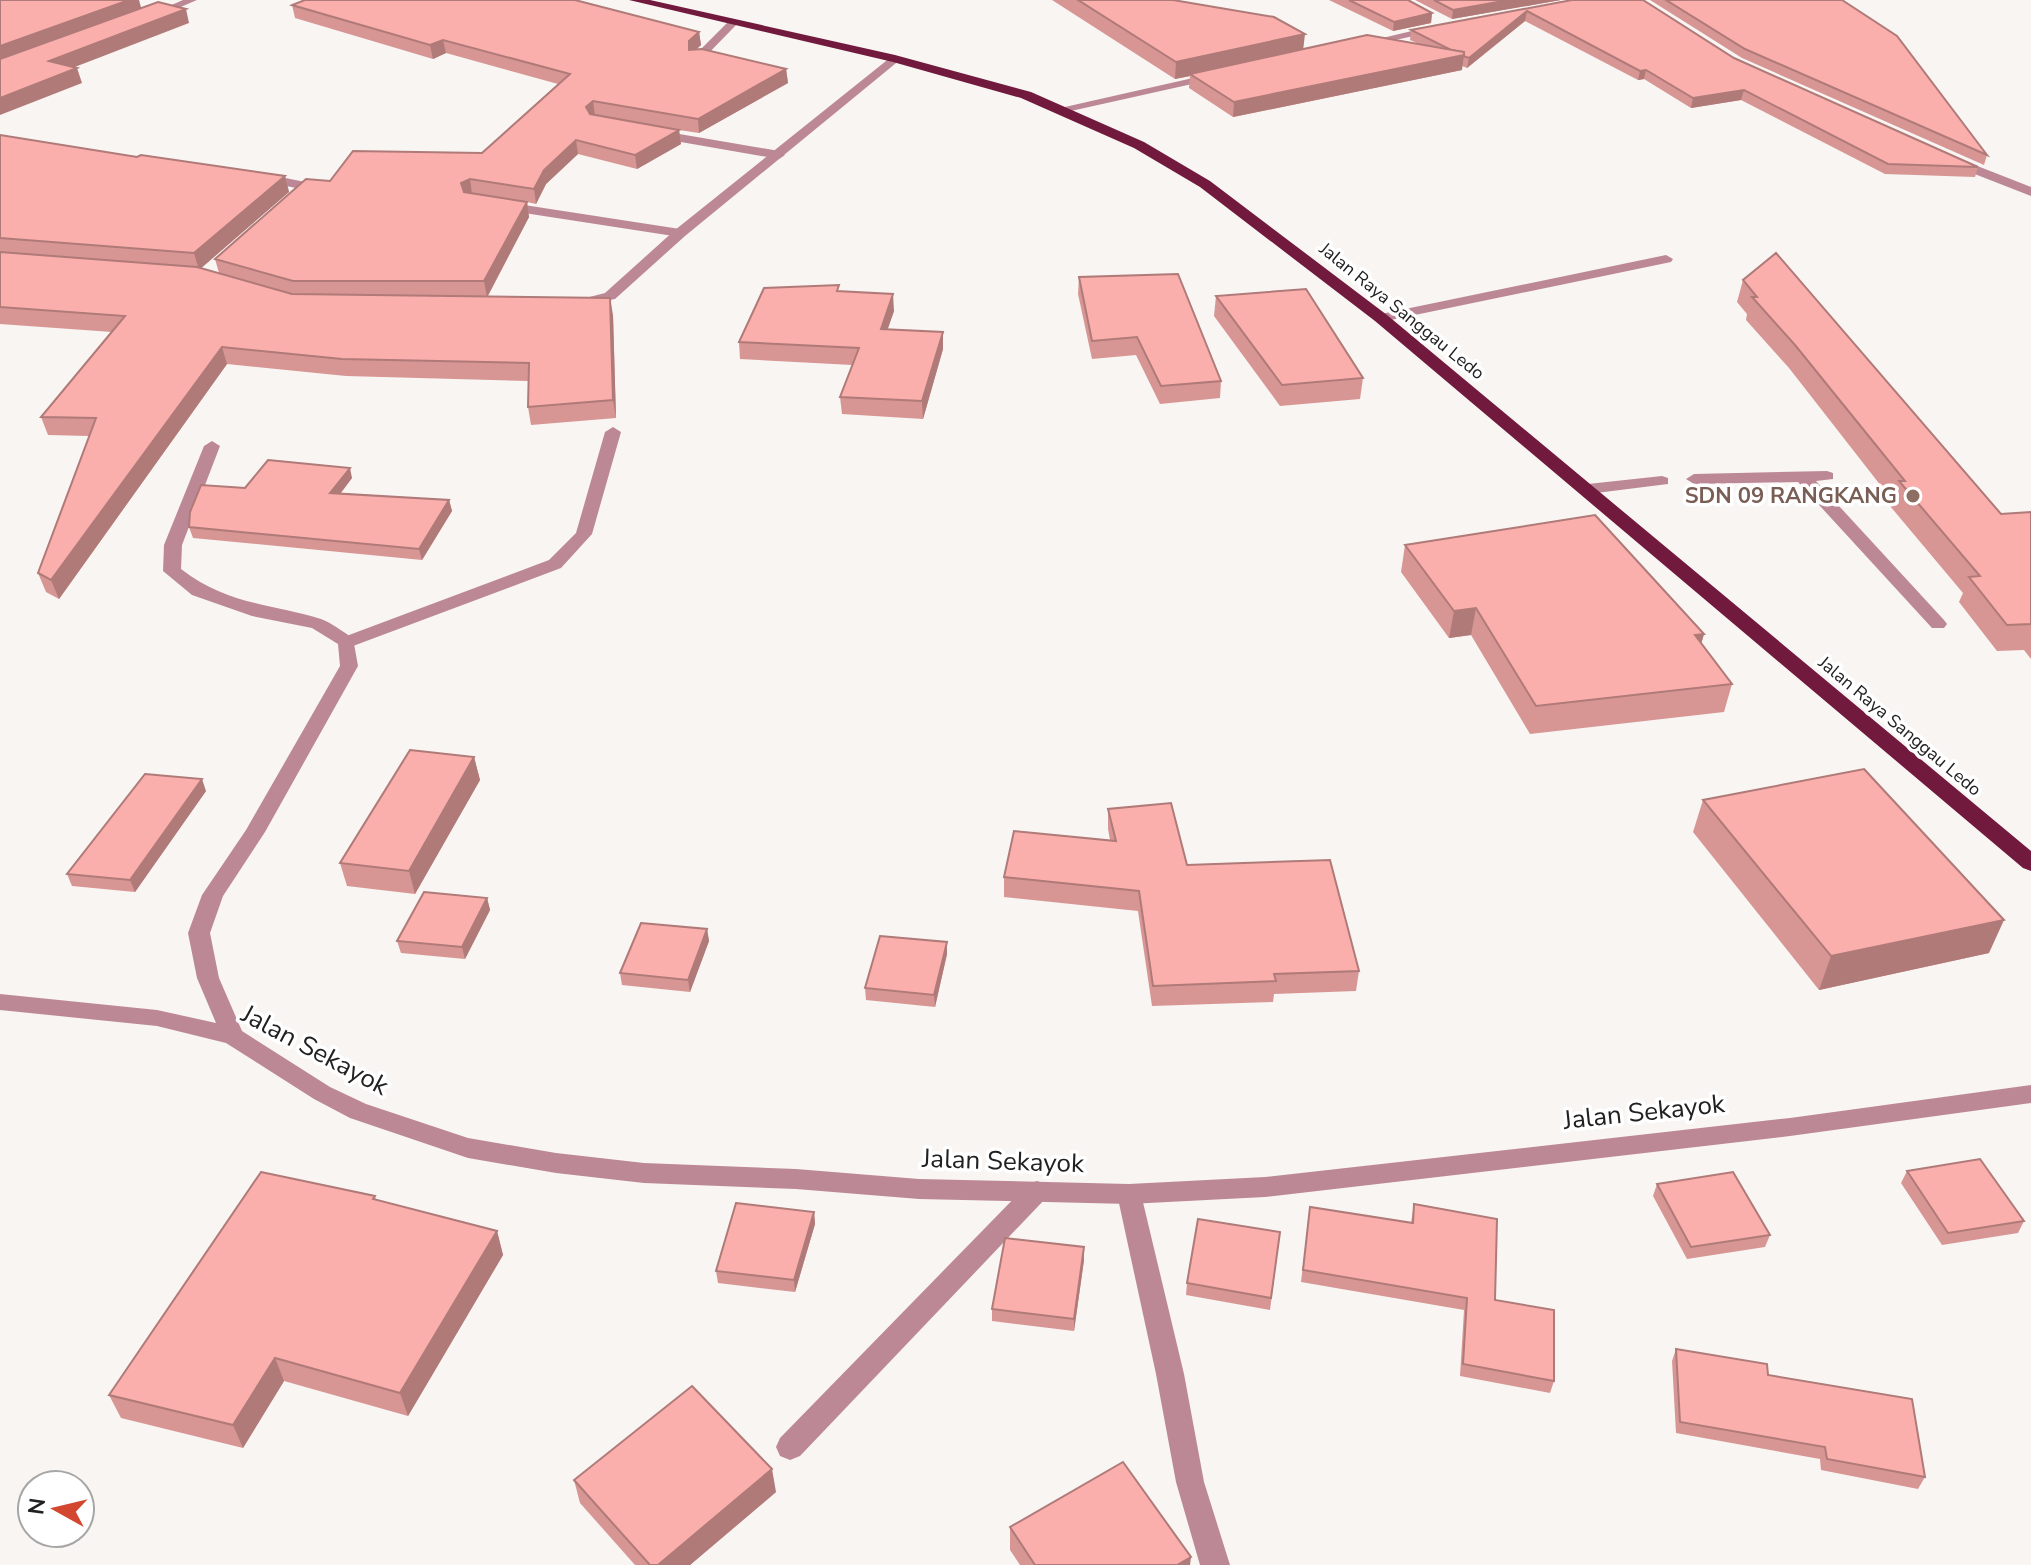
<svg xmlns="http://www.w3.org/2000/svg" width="2031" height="1565" font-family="'Nunito Sans',sans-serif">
<rect width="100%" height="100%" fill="#f8f5f3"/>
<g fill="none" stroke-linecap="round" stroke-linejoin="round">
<g fill="#bd8896" fill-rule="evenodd">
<polygon points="183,0 197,0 155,18 146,16"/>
<polygon points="730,20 739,22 701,61 693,61 693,57"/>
<polygon points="656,130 779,151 785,155 779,159 652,137 652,131"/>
<polygon points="504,202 680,229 687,233 680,237 499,209 499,203"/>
<polygon points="1666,255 1673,259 1671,262 1381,322 1374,318 1381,314"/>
<polygon points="613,427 621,432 592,534 561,568 353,646 341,646 338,642 341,638 549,560 576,533 605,432"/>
<polygon points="1827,471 1833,473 1833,479 1816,481 1944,620 1947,624 1944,628 1932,628 1798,482 1694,484 1686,479 1694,474"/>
<polygon points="1662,476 1668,478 1668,484 1588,494 1580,489 1588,484"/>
<polygon points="1037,1181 1046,1184 1049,1191 1046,1198 800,1456 790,1460 780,1456 776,1447 780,1438 1028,1184"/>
<polygon points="1129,1184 1138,1187 1141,1194 1184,1374 1204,1482 1230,1565 1200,1565 1176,1482 1156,1374 1117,1194 1120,1187"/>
</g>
<g fill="#bd8896" fill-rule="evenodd">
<polygon points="1437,25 1442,28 1441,30 1359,48 1353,45"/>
<polygon points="891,57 901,59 685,236 615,299 574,307 574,301 605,293 675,230"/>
<polygon points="1215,73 1219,74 1219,78 1062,113 1056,109"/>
<polygon points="1949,158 1957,158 2031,187 2031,196 1949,164"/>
<polygon points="261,173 310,183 311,186 295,206 285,206 284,203 296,188 257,180 257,174"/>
<path d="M212 441 220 446 182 545 181 569C228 605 268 603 321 619 332 623 343 632 353 638L358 666 265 832 223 896 210 933 219 978 242 1031 330 1087 366 1104 468 1138 556 1153 644 1163 796 1169 919 1179 1129 1184 1265 1177 1790 1118 2031 1085V1103L1790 1136 1265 1197 1129 1204 919 1199 796 1189 644 1183 556 1173 468 1158 350 1118 314 1099 226 1043 157 1026 0 1010V994L157 1010 216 1023 197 978 188 933 202 895 246 830 340 666 338 644 312 628 252 616 192 595 163 571 164 545 204 446Z"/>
</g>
<polygon fill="#721a3e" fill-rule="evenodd" points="629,0 650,0 895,55 1031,92 1144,142 1210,181 1387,315 2031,851 2031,871 2023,868 1375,321 1200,187 1134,148 1021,98 893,62"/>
</g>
<g fill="#d79694">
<polygon points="1052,0 1173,0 1303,49 1419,44 1410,40 1411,30 1572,0 1734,58 1978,167 1975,177 1885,174 1741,100 1691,108 1644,79 1638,80 1525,21 1467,68 1462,66 1462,70 1233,117 1189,88 1190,76 1175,79"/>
<polygon points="1329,0 1408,0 1432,13 1431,23 1393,31"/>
<polygon points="1415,0 1561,0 1452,19"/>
<polygon points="1650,0 1842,0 1987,155 1984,165 1742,58"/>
<polygon points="292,5 699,32 701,45 696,49 786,69 788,83 699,133 679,130 681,144 637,169 578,154 546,184 536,204 527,202 529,217 488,296 613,315 616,418 531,425 528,407 528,381 346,376 227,364 59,599 46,592 38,573 89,436 48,435 41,417 112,332 0,324 0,135 137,157 285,176 289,192 201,268 219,273 215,259 330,181 482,153 558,84 446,53 433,59 295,18"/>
<polygon points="1079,277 1221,381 1220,398 1160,404 1136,355 1092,359 1078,294"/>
<polygon points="1743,280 2001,514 2031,512 2031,659 2024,650 1997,651 1959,602 1963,593 1890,506 1892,500 1789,368 1746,320 1747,314 1737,302"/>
<polygon points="839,291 894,311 887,329 943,349 923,419 842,414 840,397 852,365 740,359 739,342"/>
<polygon points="1216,296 1363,378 1360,399 1280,406 1214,316"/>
<polygon points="352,478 341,493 449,500 452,511 422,560 193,538 189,527 245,488"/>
<polygon points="1405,545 1704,634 1701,644 1732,684 1724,712 1530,734 1471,635 1449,638 1401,572"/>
<polygon points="474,757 480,780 415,894 347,886 340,863"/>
<polygon points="206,791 135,892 72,886 67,874"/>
<polygon points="1703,800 1989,953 1819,990 1693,832"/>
<polygon points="1108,809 1187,865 1359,971 1356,991 1274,994 1273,1002 1152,1006 1138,911 1004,897 1004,877 1110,840 1108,829"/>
<polygon points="487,898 490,910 465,959 401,953 397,941"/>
<polygon points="707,929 709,941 690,992 622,985 620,973"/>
<polygon points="947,954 935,1007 866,1000 865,988"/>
<polygon points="1907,1171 2024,1221 2018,1233 1942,1245 1901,1183"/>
<polygon points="1657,1184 1770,1235 1765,1247 1687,1259 1653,1196"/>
<polygon points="375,1196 376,1200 497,1231 503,1255 408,1416 284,1381 243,1448 121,1418 109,1395"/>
<polygon points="1414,1204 1495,1300 1554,1381 1550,1393 1460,1376 1464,1310 1301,1282 1310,1207 1411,1223"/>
<polygon points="814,1212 815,1224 795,1292 718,1283 716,1271"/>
<polygon points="1280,1232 1270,1310 1186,1295 1187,1283"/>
<polygon points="1084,1260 1074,1331 992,1321 992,1309"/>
<polygon points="1676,1349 1768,1375 1925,1477 1918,1489 1821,1470 1820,1459 1676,1433 1672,1361"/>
<polygon points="574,1480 776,1492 690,1565 635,1565 580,1503"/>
<polygon points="1010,1527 1190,1565 1020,1565 1010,1550"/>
</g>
<g fill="#af7a78">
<polygon points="129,0 139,0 142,11 0,62 0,46"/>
<polygon points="1509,0 1561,0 1452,19 1453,10"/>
<polygon points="186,9 189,23 54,75 49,61"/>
<polygon points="1527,11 1525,21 1467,68 1469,58"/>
<polygon points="1432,13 1431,23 1393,31 1394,22"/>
<polygon points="699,32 701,45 691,55 689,41"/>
<polygon points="1305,34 1303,51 1190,74 1190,76 1175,79 1176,62"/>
<polygon points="443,40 446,53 433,59 430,45"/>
<polygon points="1464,55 1462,70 1233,117 1234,102"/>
<polygon points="77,68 82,83 0,115 0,98"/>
<polygon points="786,69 788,83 699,133 698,119"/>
<polygon points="1646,70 1644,79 1638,80 1640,71"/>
<polygon points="1744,90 1741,100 1691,108 1693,98"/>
<polygon points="593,101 595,116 588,121 586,107"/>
<polygon points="679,130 681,144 637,169 635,155"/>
<polygon points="576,140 578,154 546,184 536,204 534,189 544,170"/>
<polygon points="285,176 289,192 199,270 194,253"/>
<polygon points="470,179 472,194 464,198 461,183"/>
<polygon points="527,202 529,217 487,297 484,281"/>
<polygon points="893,294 894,311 882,346 881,329"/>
<polygon points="610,298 613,315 616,418 613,400"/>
<polygon points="943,332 943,349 923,419 922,401"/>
<polygon points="222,347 227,364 59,599 51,580"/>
<polygon points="350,468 352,478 332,504 330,493"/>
<polygon points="449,500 452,511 422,560 419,549"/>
<polygon points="1476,608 1471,635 1449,638 1454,611"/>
<polygon points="1704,634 1696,662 1695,635"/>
<polygon points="474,757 480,780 415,894 409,871"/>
<polygon points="202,779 206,791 135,892 130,880"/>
<polygon points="487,898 490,910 465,959 462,947"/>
<polygon points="2004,920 1989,953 1819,990 1831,956"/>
<polygon points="707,929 709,941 690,992 688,980"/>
<polygon points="947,942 947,954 935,1007 934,995"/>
<polygon points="814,1212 815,1224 795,1292 794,1280"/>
<polygon points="497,1231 503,1255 408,1416 400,1393"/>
<polygon points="1084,1247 1084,1260 1074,1331 1074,1319"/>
<polygon points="275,1358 284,1381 243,1448 233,1425"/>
<polygon points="772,1469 776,1492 690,1565 658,1565"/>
<polygon points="1191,1557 1190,1565 1177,1565"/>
</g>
<g fill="#faafac" stroke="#af7a78" stroke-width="2">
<polygon points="0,0 129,0 0,46"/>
<polygon points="305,0 575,0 699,32 689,41 689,50 702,49 786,69 698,119 593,101 586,107 590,114 679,130 635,155 576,140 544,170 534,189 470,179 461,183 464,192 527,202 484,281 293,281 215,259 306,179 330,181 353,151 482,153 570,74 443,40 430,45 292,5"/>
<polygon points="1078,0 1173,0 1274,17 1305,34 1176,62"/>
<polygon points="1349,0 1408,0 1432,13 1394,22"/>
<polygon points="1434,0 1509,0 1453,10"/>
<polygon points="1572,0 1643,0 1734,58 1978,167 1888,164 1744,90 1693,98 1646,70 1640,71 1527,11 1469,58 1463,56 1464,52 1451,50 1411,30"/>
<polygon points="1666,0 1842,0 1897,36 1987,155 1745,49"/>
<polygon points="158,2 186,9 49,61 77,68 0,98 0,59"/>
<polygon points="1367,35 1464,52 1464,55 1234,102 1190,74"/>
<polygon points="0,135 137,157 141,155 285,176 194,253 0,238"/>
<polygon points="0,252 197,267 292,294 610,298 613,400 528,407 529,363 342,359 222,347 51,580 38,573 96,418 41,417 125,316 0,307"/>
<polygon points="1776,253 2001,514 2031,512 2031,624 2007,625 1969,577 1980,576 1899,481 1905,481 1795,345 1752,297 1757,297 1743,280"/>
<polygon points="1178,274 1221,381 1161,386 1137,337 1092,341 1079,277"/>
<polygon points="839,285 837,291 893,294 881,329 943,332 922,401 840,397 859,348 739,342 764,288"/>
<polygon points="1306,289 1363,378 1282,385 1216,296"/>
<polygon points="268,460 350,468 330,493 449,500 419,549 189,527 190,512 201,485 245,488"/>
<polygon points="1595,515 1704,634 1695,635 1732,684 1536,706 1476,608 1454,611 1405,545"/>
<polygon points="410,750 474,757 409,871 340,863"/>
<polygon points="1864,769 2004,920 1831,956 1703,800"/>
<polygon points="145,774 202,779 130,880 67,874"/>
<polygon points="1171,803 1187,865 1330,860 1359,971 1274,974 1276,981 1153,986 1139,891 1004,877 1014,831 1116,841 1108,809"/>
<polygon points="424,892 487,898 462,947 397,941"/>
<polygon points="641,923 707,929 688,980 620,973"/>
<polygon points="880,936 947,942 934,995 865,988"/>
<polygon points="1980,1159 2024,1221 1948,1233 1907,1171"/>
<polygon points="261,1172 375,1196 373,1199 497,1231 400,1393 275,1358 233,1425 109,1395"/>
<polygon points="1733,1172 1770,1235 1691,1247 1657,1184"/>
<polygon points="736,1203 814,1212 794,1280 716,1271"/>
<polygon points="1414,1204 1497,1219 1495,1300 1554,1310 1554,1381 1463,1364 1467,1298 1303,1270 1310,1207 1413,1223"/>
<polygon points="1198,1219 1280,1232 1271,1298 1187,1283"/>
<polygon points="1005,1238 1084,1247 1074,1319 992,1309"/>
<polygon points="1676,1349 1767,1364 1768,1375 1912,1399 1925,1477 1827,1459 1825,1447 1680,1422"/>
<polygon points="692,1386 772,1469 658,1565 650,1565 574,1480"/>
<polygon points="1123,1462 1191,1557 1177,1565 1035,1565 1010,1527"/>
</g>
<circle fill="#8d6e63" stroke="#fff" stroke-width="3" cx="1913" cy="496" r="8"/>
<g text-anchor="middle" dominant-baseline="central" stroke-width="7" stroke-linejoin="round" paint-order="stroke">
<g font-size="18" fill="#222121" stroke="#fff">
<text transform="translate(1402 311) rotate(39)">Jalan Raya Sanggau Ledo</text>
<text transform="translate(1900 726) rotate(40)">Jalan Raya Sanggau Ledo</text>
</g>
<g font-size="22" font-weight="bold" fill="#785e54" stroke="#fff" text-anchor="end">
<text x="1897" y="496">SDN 09 RANGKANG</text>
</g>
<g font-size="26" fill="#222121" stroke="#fff">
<text transform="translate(315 1050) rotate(28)">Jalan Sekayok</text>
<text transform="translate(1644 1112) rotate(-6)">Jalan Sekayok</text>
<text transform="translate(1003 1161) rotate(2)">Jalan Sekayok</text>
</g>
</g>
<g transform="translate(56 1509) rotate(278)"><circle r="38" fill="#ffffff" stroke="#a7a6a6" stroke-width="2"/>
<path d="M0-6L14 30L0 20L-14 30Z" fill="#d34730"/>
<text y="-12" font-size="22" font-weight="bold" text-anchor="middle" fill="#222121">N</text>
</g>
</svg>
